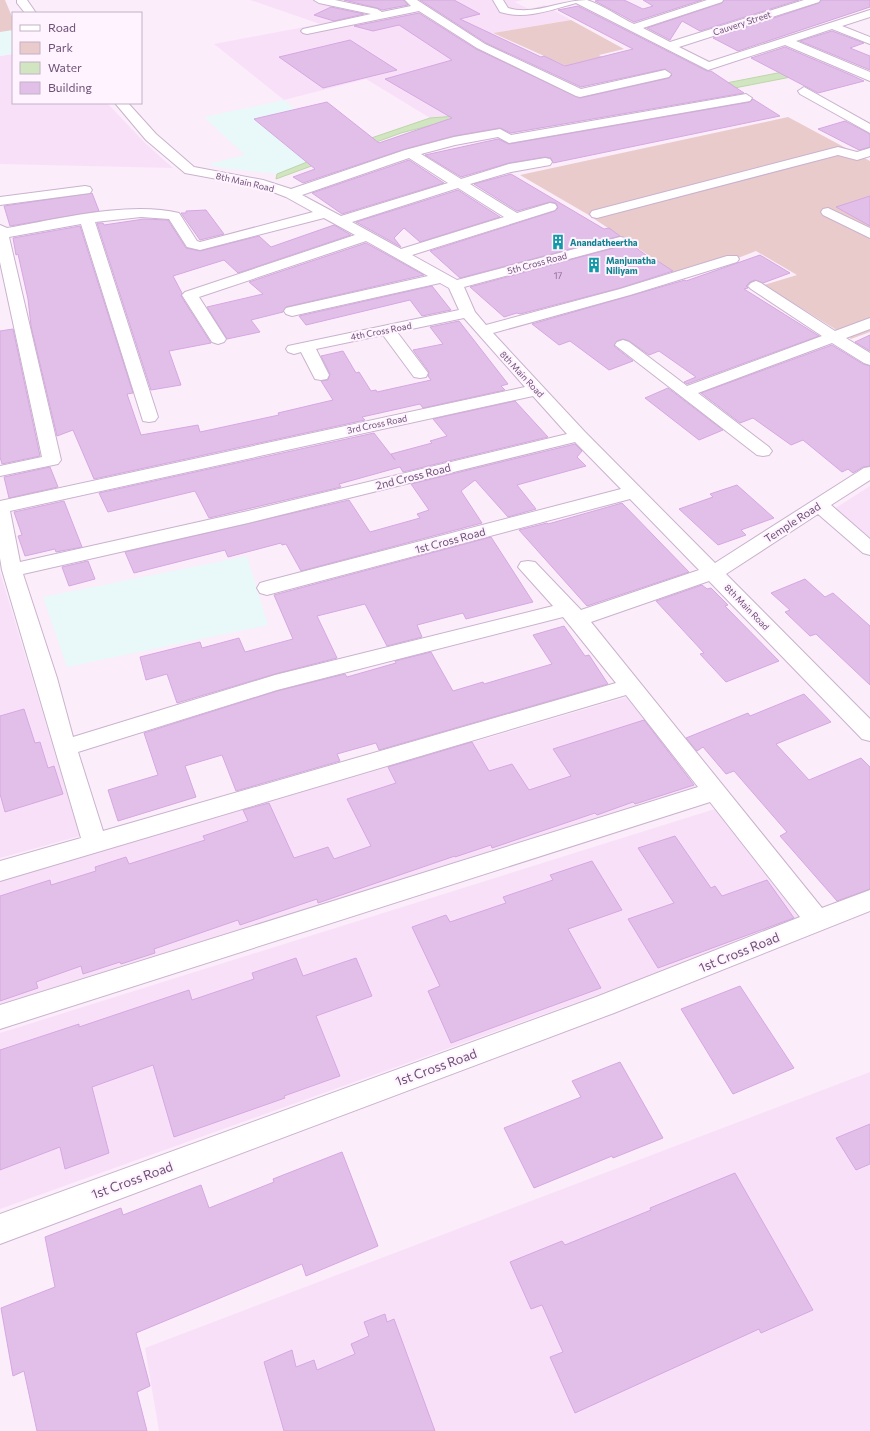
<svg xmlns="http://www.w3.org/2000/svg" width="870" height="1431" font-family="Commissioner,sans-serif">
<rect width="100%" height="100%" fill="#fcedfb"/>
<g fill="#f8e1f8">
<polygon points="250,0 523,0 515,2 529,9 545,5 571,20 475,36 478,50 527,112 430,118 366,79 284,100 214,44 320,24"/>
<polygon points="13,54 13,103 107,103 144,142 173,168 0,164 0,56"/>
<polygon points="870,486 870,546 831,511"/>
<polygon points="0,572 80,836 0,858"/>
<polygon points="633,695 697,788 0,1010 0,881"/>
<polygon points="718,808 804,921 0,1209 0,1033"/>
<polygon points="870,1072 870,1431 159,1431 145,1348"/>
</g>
<g fill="#e9f8f9">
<polygon points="0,0 5,0 13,19 13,54 0,56"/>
<polygon points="284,100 342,148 277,174 221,168 208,164 245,155 204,117"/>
<polygon points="247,556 268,625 67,667 43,597"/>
</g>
<g fill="#eacbcb">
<polygon points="0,0 5,0 13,19 13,30 0,32"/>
<polygon points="571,20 624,49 599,55 613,64 582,73 493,33"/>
<polygon points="788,117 870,161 870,332 851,339 764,285 797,275 756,251 684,279 587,214 520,175"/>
</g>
<polygon fill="#d1e5c1" stroke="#bbd7a8" points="824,64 832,69 637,107 550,116 436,124 401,133 276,179 277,174 342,148 430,118 618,104"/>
<g fill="#e2bfe9" stroke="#d6a7e2">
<polygon points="344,0 404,0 408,5 382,10 377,8"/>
<polygon points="420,0 454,0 480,14 460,19 541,57 544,56 565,66 633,49 558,10 578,6 707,71 711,71 744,93 511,133 500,128 454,136 405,149 303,183 293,177 315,169 254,119 327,102 379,143 452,118 385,79 452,60 399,25 373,31 354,26 419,13 476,49 580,98 669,78 672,75 665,69 581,87 486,43"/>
<polygon points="600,0 624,0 643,9 653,6 643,0 702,0 634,22 595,1"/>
<polygon points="724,0 799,0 700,31 682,21 670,40 647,28 722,3"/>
<polygon points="821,0 870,0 870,7 738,51 713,38 819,3"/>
<polygon points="331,7 364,14 334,21 314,15"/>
<polygon points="832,31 864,43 850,48 870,56 870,70 800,41"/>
<polygon points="350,40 397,70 323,88 279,57"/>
<polygon points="785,47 851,75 864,81 818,93 751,58"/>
<polygon points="753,99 780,116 553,163 551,158 545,157 509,163 461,177 425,155 498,139 509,144 750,102"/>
<polygon points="845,121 870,134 870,147 859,150 818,129"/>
<polygon points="409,160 444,183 342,214 312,193"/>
<polygon points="511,174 604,229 609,228 620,236 460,278 430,251 555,211 558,208 556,203 550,202 517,211 474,184"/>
<polygon points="458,190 500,217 420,242 404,228 394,238 401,247 356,222"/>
<polygon points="92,193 99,211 10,226 4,206"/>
<polygon points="870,196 870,226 836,207"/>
<polygon points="206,210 224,234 200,240 181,213 186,213 186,211"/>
<polygon points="144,219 168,220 186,248 200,251 259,236 271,247 334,225 351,235 238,273 224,260 173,276 182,293 181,296 211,343 169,351 181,385 151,390 97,223 103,223 104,225"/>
<polygon points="80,226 133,393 127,394 141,435 198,425 200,432 279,415 278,413 333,400 321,381 328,380 330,374 321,356 343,351 356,373 359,372 371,391 376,390 377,392 431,380 428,376 429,372 413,350 443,344 430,327 459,321 508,384 501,386 505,390 423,408 420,404 362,417 365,420 94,479 73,430 57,436 31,326 28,299 18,254 16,255 13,238"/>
<polygon points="628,242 653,260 656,260 673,271 620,288 520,314 517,313 504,317 470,287 625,245"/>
<polygon points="366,243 424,275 286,307 283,312 251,320 260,332 227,339 207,307 263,294 249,282"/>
<polygon points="760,255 790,273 763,283 755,280 750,282 746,286 748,288 744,289 819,336 687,384 684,382 696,377 659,351 649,355 629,341 623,339 617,341 614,346 633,361 609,370 570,341 559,345 532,324 685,280 686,281"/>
<polygon points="432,286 451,310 422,316 410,300 306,325 299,316"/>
<polygon points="13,329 40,456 2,464 0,457 0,331"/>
<polygon points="870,335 870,351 855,342"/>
<polygon points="832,345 863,364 870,366 870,466 863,467 853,473 848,469 842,472 803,440 791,445 753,418 740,423 701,393"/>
<polygon points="668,388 723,430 699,440 645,398"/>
<polygon points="515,401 548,437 403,472 400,467 339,484 341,487 209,518 195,491 108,512 99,493 374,433 395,460 391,454 432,443 430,441 447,436 433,419"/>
<polygon points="575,444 582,451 577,457 586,466 517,485 536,509 508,517 475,480 461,491 482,523 301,571 286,544 282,545 281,543 228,557 225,550 134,573 125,552 349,500 370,532 420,518 417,514 429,510 411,484"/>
<polygon points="50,467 58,487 9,498 4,477"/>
<polygon points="737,485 774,518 741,530 746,535 718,545 679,509 713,497 710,494"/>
<polygon points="64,501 82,547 56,552 55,549 25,556 18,536 22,535 14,512"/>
<polygon points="622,503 689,572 587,606 519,530 547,523 548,524"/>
<polygon points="491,537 533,602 466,619 463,613 417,625 422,637 387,646 365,604 317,616 337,658 275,674 177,703 167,674 146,680 140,657 200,642 202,648 239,638 245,652 293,639 274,595"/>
<polygon points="88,561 95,579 69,586 62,567"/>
<polygon points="805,579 825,597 833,593 870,626 870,685 816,634 810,636 785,612 790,610 771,593"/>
<polygon points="702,585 707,589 711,588 728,605 725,606 779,661 726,682 700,654 704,653 656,601"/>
<polygon points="564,626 585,656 589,655 608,684 379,750 376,743 337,754 340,761 236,791 222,755 185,766 196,797 118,821 108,790 158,775 144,733 277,691 345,674 347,677 396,663 395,661 431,652 453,691 483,682 484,684 552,664 533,635"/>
<polygon points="804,694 831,722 776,744 809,780 861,758 870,767 870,889 837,901 780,836 787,832 734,771 726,774 703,747 697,751 686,738 748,713 750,716"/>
<polygon points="24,709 35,743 40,742 48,768 54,766 63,794 5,812 0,794 0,716"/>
<polygon points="644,720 694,785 635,804 633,802 597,815 595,813 492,848 491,845 455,857 455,856 318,903 317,899 240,925 238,920 154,949 155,953 121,964 120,962 83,974 81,966 36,982 38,988 0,1001 0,896 50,880 51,885 96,871 95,867 126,857 129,864 205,840 203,836 248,821 243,810 269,803 294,858 328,847 334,859 371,846 347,799 396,783 388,767 472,742 489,771 512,764 529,790 571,776 553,749"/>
<polygon points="675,836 711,888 715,886 722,896 767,880 794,918 658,968 628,919 674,903 638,848"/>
<polygon points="592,861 622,910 568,929 601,988 451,1043 428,991 440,986 412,927 446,915 450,922 506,903 503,897 553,880 550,875"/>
<polygon points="296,958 303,976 356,958 372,996 316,1016 340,1076 284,1096 285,1098 174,1137 153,1065 92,1087 109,1153 65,1169 60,1147 0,1170 0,1050 79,1024 79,1027 189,990 192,1000 254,979 252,973"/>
<polygon points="740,986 794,1068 733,1094 681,1009"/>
<polygon points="620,1062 663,1138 613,1158 612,1156 534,1188 504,1128 581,1097 572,1081"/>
<polygon points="870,1124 870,1164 856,1170 836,1138"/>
<polygon points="342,1152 378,1246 306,1276 302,1264 136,1333 150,1386 137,1392 147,1431 37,1431 24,1371 13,1376 1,1308 55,1287 45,1237 121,1208 123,1215 201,1185 209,1208 274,1182 273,1179"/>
<polygon points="735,1173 813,1310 761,1333 759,1329 575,1413 550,1357 563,1352 554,1332 542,1305 531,1309 510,1262 562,1241 565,1245 651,1210 650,1208"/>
<polygon points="385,1314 387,1322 394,1319 435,1431 284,1431 264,1362 292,1350 296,1367 314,1360 317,1370 355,1354 351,1344 369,1336 364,1322"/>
</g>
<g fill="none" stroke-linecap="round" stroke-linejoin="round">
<g stroke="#cab2ce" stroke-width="2">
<g id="minor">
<polygon points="17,0 27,0 36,13 25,13 17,3"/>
<polygon points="314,0 335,0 377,9 382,12 411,6 405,0 417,0 485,44 581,89 665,70 671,74 669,77 580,97 576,96 477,48 419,11 307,34 303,33 301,31 303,29 371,14 319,3"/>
<path d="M493 0H503L508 8C534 16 561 0 587 0 603 5 619 17 634 24L707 0H723L722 2 643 28 670 42 804 0H820L819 2 679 47 709 62 870 10V17L842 26 870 37V44L832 29 796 41 870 72V81L785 45 708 70 576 3C551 10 525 20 500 12Z"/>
<polygon points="804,87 870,124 870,133 800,94 798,91"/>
<path d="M746 94 752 98 750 101 509 143 498 137 455 145 421 154 461 179 509 164 545 158 550 159 552 162 550 165 511 172 470 184 517 213 550 203 555 204 557 207 555 210 412 255 457 280 620 237 625 238 627 241 625 244 464 287 475 312 486 325 620 289 727 256H737L739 259 737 262 630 295 493 333 585 432 715 563 864 468 870 467V480L831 505 870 539V555L863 553 818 514 726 574 870 719V741L862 739 709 581 591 622 822 908 870 890V911L614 1013 0 1244V1214L596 997 800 917 710 802 0 1029V1005L698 787 626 695 0 881V861L81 838 2 570 0 558V501L525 387 464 318 397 332 428 373 426 377 420 378 414 377 383 335 316 349 329 375 327 379 321 380 315 379 301 352 294 354 288 352 286 349 288 346 459 310 449 288 440 283 292 316 286 314 284 311 286 308 428 276 366 241 199 297 226 339 224 342 218 344 212 342 182 295 185 292 355 235 324 218 200 250 187 247 169 219 141 217 95 222 158 417 155 421 149 422 143 421 81 224 9 237 61 460 58 464 0 476V466L42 457 0 262V225L7 228C58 219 129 201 179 213L197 241 200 242 313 212 286 197 260 187 185 173 146 140 115 103H128L156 134 194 167 263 180 291 189 405 150 454 137 500 129 511 135ZM409 158 448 183 341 216 302 195ZM458 188 504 217 401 249 352 222ZM533 396 567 434 248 511 20 562 10 511ZM575 442 621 489 267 581 260 583 257 588 260 593 267 595 630 499 699 570 581 610 535 562 528 561 521 562 518 567 553 606 275 675 73 737 57 678 23 574 248 523ZM563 617 616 683 103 831 78 752 277 690Z"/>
<polygon points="838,147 857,152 870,148 870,156 857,160 838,155 597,218 592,217 590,214 592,211"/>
<polygon points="85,186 90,187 92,190 90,193 0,205 0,197"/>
<polygon points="828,208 870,228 870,238 823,215 821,212 823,209"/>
<polygon points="756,281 761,283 835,331 870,318 870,329 846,338 870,353 870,365 864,363 832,343 698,393 769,447 772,451 769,455 763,456 757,455 615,345 617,342 623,340 629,342 687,386 822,336 751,289 748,286 751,283"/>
</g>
</g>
<use href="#minor" fill="#fff" fill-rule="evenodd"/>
</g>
<defs>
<g id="building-bare" transform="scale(1.2)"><path d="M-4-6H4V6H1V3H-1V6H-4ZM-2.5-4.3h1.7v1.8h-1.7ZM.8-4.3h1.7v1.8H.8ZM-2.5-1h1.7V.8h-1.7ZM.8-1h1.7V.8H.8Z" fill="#0f9aa8" stroke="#fef3fe" stroke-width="2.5" paint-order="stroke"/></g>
</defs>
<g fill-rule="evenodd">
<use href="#building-bare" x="558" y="242"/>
<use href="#building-bare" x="594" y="265"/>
</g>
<g text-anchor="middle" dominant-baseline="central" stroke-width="4" stroke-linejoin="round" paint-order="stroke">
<g font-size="9" fill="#6e5077" stroke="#fef3fe">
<text transform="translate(742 23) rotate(-18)">Cauvery Street</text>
<text transform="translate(245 182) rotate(13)">8th Main Road</text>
<text transform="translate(537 263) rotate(-15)">5th Cross Road</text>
<text transform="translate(381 331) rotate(-11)">4th Cross Road</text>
<text transform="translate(522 374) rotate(47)">8th Main Road</text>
<text transform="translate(377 424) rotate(-12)">3rd Cross Road</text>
<text transform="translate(747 607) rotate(46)">8th Main Road</text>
</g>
<g font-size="9" font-weight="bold" fill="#0d838f" stroke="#fef3fe" text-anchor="start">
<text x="570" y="242">Anandatheertha</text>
<text x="606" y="260">Manjunatha<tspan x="606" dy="10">Niliyam</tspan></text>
</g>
<g font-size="9" fill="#8b6c94">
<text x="558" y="275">17</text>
</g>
<g font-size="11" fill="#6e5077" stroke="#fef3fe">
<text transform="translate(413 476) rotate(-14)">2nd Cross Road</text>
<text transform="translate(792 522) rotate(-33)">Temple Road</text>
<text transform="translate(450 540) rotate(-15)">1st Cross Road</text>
</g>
<g font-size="13" fill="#6e5077" stroke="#fef3fe">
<text transform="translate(739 952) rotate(-22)">1st Cross Road</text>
<text transform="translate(436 1067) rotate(-20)">1st Cross Road</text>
<text transform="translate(132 1180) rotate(-20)">1st Cross Road</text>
</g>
</g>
<rect x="12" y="12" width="130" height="92" fill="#fef3fe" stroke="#c4b2c8"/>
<rect x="20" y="25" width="20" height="6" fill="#ffffff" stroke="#c4b2c8"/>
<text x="48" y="32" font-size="12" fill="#6e5077">Road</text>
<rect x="20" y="42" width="20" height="12" fill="#eacbcb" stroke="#c4b2c8"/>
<text x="48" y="52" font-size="12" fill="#6e5077">Park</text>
<rect x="20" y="62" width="20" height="12" fill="#d1e5c1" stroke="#c4b2c8"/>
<text x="48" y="72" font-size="12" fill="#6e5077">Water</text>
<rect x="20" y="82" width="20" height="12" fill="#e2bfe9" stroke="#c4b2c8"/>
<text x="48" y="92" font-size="12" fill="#6e5077">Building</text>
</svg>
